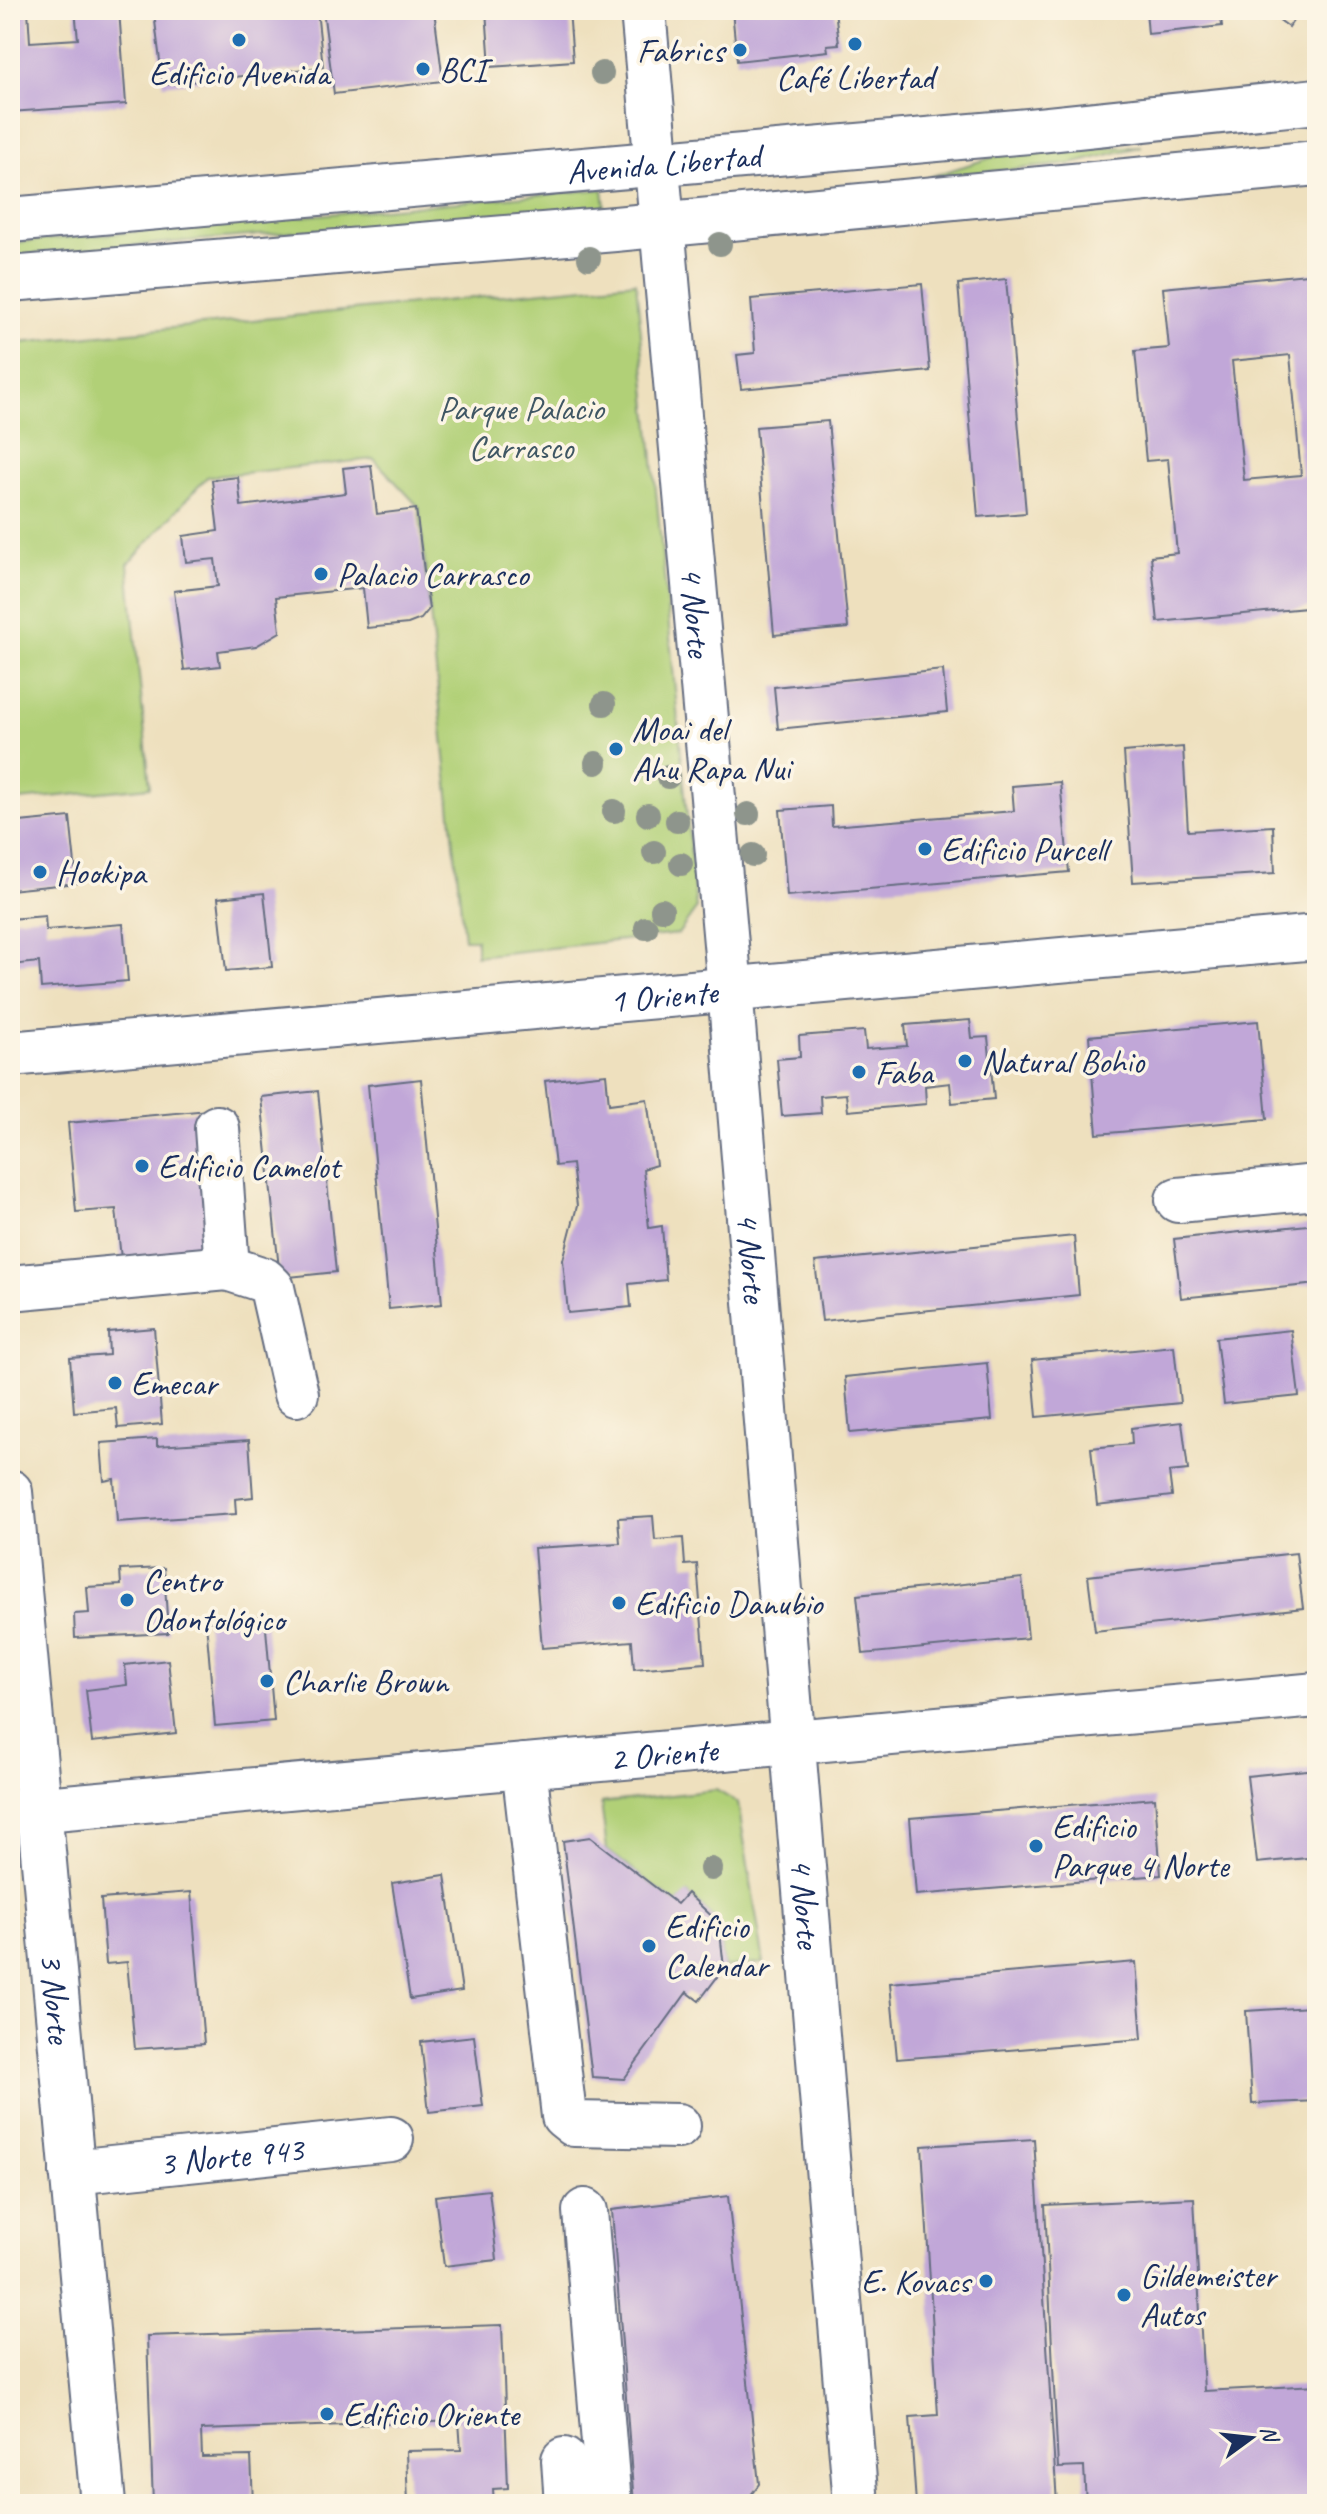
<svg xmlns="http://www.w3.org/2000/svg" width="1327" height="2514" font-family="Caveat,sans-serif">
<rect width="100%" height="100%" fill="#fcf5e5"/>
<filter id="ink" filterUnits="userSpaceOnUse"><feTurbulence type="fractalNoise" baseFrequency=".0125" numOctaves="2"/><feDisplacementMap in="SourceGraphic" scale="16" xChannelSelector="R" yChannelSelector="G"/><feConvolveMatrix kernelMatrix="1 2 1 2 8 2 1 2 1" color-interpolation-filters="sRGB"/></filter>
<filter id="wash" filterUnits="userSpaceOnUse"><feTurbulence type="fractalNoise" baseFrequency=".006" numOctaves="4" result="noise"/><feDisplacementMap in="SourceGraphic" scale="32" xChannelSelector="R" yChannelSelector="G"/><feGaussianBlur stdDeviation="1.8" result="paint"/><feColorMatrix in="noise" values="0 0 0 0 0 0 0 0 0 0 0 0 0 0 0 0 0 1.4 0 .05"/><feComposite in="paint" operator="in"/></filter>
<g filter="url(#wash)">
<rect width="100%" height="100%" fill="#eee0be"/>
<g fill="#b1d077" stroke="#66806a" stroke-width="2">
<polygon points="1142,146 1072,164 929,177 1006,153"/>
<polygon points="603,189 605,206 10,256 10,243"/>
<polygon points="636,282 696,909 678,934 476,956 476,939 464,939 419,507 374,459 207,477 128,564 150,787 10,801 10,344"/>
<polygon points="716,1790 738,1803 764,1963 724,1968 719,1923 688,1894 677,1904 607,1850 601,1803"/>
</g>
<g id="blocks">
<g fill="#c1a7d8" fill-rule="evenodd">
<polygon points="10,10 28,10 30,42 78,39 75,10 119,10 126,104 10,112"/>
<polygon points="179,10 317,10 323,67 163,85 154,13"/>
<polygon points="323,10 434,10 443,81 334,94"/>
<polygon points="486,10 569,10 573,61 490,67"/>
<polygon points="732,10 835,10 839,44 827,45 828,51 737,61"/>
<polygon points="1146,10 1220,10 1222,26 1148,34"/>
<polygon points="1266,10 1300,10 1289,27"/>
<path d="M1317 273V607L1158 622 1151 556 1177 553 1168 459 1146 461 1135 351 1169 348 1163 288ZM1290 355 1301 475 1244 480 1232 361Z"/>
<polygon points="1006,279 1026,513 978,517 958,284"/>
<polygon points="922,284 930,371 741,389 737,355 755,353 751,299"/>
<polygon points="828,421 848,628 774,635 756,427"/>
<polygon points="371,465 377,514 416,509 429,609 421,619 408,624 367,628 363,588 276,597 280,632 256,646 218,651 220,666 184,670 174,591 218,586 215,559 186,562 183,536 218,531 212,480 238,477 241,506 346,493 343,468"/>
<polygon points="943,670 947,712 778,729 774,687"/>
<polygon points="1183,747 1188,831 1273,826 1275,873 1133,882 1124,752"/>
<polygon points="1060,782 1069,872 787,896 780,810 831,806 832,826 1014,811 1012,786"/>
<polygon points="70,817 77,883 10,890 10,823"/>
<polygon points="264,893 272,967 226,971 218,898"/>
<polygon points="45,916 46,930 123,924 128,981 41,988 39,962 11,965 10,919"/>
<polygon points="970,1020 972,1038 988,1037 994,1099 952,1103 950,1083 925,1086 926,1104 848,1111 846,1094 820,1096 821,1113 782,1116 777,1059 800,1057 799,1036 864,1031 866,1049 907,1046 905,1025"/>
<polygon points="1258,1021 1267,1119 1097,1134 1089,1036"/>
<polygon points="606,1074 609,1104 647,1099 656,1165 643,1169 649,1228 662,1226 666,1280 629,1284 631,1307 568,1313 563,1260 577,1206 572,1164 555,1166 545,1081"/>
<polygon points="421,1079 442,1304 389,1309 368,1085"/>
<polygon points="318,1091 336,1272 280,1278 261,1097"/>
<polygon points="208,1110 222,1261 122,1269 116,1209 76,1212 68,1123"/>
<polygon points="1317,1224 1317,1284 1181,1298 1174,1239"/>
<polygon points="1074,1236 1079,1295 822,1321 815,1262"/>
<polygon points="154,1328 162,1424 118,1428 116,1408 74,1412 70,1358 109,1355 108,1332"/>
<polygon points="1291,1330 1299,1396 1224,1404 1216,1338"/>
<polygon points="1174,1346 1180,1403 1037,1417 1032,1360"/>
<polygon points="987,1363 992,1420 850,1433 845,1377"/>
<polygon points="1182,1422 1188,1470 1169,1472 1172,1496 1097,1505 1091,1448 1132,1444 1131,1428"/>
<polygon points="157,1439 157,1446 249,1440 253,1497 235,1499 236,1514 117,1522 114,1479 104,1481 101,1443"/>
<polygon points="653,1516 655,1540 683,1538 685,1565 697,1564 705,1663 634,1669 632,1641 542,1648 534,1548 620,1543 618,1518"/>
<polygon points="1296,1553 1303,1608 1095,1631 1088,1576"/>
<polygon points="164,1568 168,1633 75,1638 74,1614 89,1613 87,1587 121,1585 120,1570"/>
<polygon points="1022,1578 1028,1638 863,1654 857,1595"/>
<polygon points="265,1617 274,1721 215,1726 206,1622"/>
<polygon points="168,1660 176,1733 92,1742 86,1690 127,1685 125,1665"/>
<polygon points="1317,1769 1317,1857 1257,1863 1247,1776"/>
<polygon points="1155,1798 1161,1875 916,1895 910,1818"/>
<polygon points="590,1837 677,1904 687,1893 719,1923 724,1968 699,2001 687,1992 624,2079 592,2077 563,1841"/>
<polygon points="445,1875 462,1991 410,1999 392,1883"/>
<polygon points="191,1892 204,2044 135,2049 127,1962 106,1964 101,1899"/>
<polygon points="1136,1962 1142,2039 897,2059 890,1983"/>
<polygon points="1311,2007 1317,2101 1252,2104 1246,2011"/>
<polygon points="474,2036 483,2106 429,2112 421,2042"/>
<polygon points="1034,2139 1057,2504 916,2504 910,2417 938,2415 922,2146"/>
<polygon points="489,2190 497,2260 444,2266 435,2196"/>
<polygon points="728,2196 759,2484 744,2504 634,2504 612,2210"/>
<polygon points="1194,2198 1204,2391 1317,2385 1317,2504 1086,2504 1084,2467 1058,2468 1045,2205"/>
<polygon points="502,2325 508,2488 493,2489 494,2504 408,2504 406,2451 461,2450 459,2421 201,2430 202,2457 251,2456 253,2504 153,2504 147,2336"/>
</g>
</g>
</g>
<g filter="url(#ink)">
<use href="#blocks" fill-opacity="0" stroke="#656d80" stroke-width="2"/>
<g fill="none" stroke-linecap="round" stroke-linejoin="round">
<g stroke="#656d80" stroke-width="48">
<g id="minor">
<path id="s1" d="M643 10 730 989 856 2504"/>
<path id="s2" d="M10 1054 1317 937"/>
<polyline points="1178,1200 1317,1187"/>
<polyline points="227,1268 264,1280 272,1288 296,1394"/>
<polyline points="10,1288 227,1268 217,1128"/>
<path id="s3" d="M10 1492 103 2504"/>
<polyline points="524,1766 564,2116 574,2124 678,2126"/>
<path id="s4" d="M10 1812 1317 1695"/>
<path id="s5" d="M72 2172 391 2139"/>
<polyline points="585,2211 609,2504"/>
<polyline points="564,2460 567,2504"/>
</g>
</g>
<g stroke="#656d80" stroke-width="48">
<g id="major">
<path id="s6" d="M10 220 1029 131 1317 101"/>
<polyline points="10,279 615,229 1317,163"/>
</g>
</g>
<use href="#minor" stroke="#fff" stroke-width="44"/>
<use href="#major" stroke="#fff" stroke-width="44"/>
</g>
<g fill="#8e958c">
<circle cx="602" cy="73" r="12"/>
<circle cx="720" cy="244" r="12"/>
<circle cx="589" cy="258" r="12"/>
<circle cx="604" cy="704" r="12"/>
<circle cx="596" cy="763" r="12"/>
<circle cx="668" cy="777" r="12"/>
<circle cx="614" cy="811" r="12"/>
<circle cx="748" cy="814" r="12"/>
<circle cx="648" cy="815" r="12"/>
<circle cx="677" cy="821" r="12"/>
<circle cx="654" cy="852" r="12"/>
<circle cx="753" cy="855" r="12"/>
<circle cx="681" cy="864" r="12"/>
<circle cx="662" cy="910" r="12"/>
<circle cx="646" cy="928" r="12"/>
<circle cx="711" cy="1869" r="12"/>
</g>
</g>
<g fill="#1f6fb2" stroke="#fcf5e5" stroke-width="3">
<circle cx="239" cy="40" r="8"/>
<circle cx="855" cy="44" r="8"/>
<circle cx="740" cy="50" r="8"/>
<circle cx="423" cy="69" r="8"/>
<circle cx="321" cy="574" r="8"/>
<circle cx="616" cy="749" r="8"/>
<circle cx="925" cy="849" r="8"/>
<circle cx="40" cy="872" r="8"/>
<circle cx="965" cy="1061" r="8"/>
<circle cx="859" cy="1072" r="8"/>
<circle cx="142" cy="1166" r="8"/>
<circle cx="115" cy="1383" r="8"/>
<circle cx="127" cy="1600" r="8"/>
<circle cx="619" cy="1603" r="8"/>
<circle cx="267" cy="1681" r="8"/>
<circle cx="1036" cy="1846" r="8"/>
<circle cx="649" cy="1946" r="8"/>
<circle cx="986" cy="2281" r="8"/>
<circle cx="1124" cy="2295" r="8"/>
<circle cx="327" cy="2414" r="8"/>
</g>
<g text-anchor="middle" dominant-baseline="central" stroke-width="7" stroke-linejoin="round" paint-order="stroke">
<g font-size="34" fill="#1b2f5e" stroke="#fcf5e5" text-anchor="start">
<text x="724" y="50" text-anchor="end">Fabrics</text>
<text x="439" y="69">BCI</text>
<text x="239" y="73" text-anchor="middle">Edificio Avenida</text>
<text x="855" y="77" text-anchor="middle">Café Libertad</text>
<text x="337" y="574">Palacio Carrasco</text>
<text x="632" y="729">Moai del<tspan x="632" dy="39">Ahu Rapa Nui</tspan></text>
<text x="941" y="849">Edificio Purcell</text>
<text x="56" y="872">Hookipa</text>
<text x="981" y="1061">Natural Bohio</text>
<text x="875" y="1072">Faba</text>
<text x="158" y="1166">Edificio Camelot</text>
<text x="131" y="1383">Emecar</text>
<text x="143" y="1580">Centro<tspan x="143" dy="39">Odontológico</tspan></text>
<text x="635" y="1603">Edificio Danubio</text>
<text x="283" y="1681">Charlie Brown</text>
<text x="1052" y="1826">Edificio<tspan x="1052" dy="39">Parque 4 Norte</tspan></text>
<text x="665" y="1926">Edificio<tspan x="665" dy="39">Calendar</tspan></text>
<text x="1140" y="2275">Gildemeister<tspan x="1140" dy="39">Autos</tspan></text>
<text x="970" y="2281" text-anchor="end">E. Kovacs</text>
<text x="343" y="2414">Edificio Oriente</text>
</g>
<g font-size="34" fill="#1b2f5e" stroke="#fcf5e5">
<text stroke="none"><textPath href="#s6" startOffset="656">Avenida Libertad</textPath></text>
<text stroke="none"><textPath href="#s1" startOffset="604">4 Norte</textPath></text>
<text stroke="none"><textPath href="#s2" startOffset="656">1 Oriente</textPath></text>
<text stroke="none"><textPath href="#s1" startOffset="1252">4 Norte</textPath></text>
<text stroke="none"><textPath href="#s4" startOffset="656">2 Oriente</textPath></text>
<text stroke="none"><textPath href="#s1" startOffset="1900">4 Norte</textPath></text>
<text stroke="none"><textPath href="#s3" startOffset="508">3 Norte</textPath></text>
<text stroke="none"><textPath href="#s5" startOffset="160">3 Norte 943</textPath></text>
</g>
<g font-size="34" fill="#405764" stroke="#fcf5e5">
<text x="521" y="408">Parque Palacio<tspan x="521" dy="39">Carrasco</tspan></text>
</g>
</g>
<rect width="1327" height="2514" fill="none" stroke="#fcf5e5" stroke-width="40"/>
<g transform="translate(1251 2438) rotate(75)" stroke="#fcf5e5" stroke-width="6" paint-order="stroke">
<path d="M0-6L14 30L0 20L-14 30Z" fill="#1b2f5e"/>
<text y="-12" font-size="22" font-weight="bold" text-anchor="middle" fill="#1b2f5e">N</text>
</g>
</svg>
